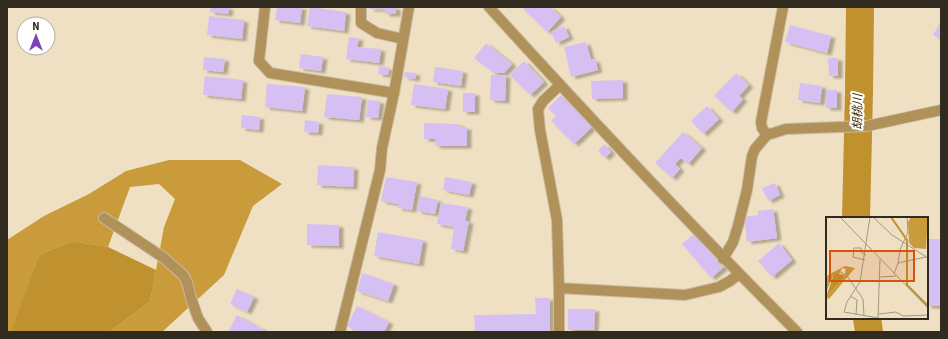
<svg xmlns="http://www.w3.org/2000/svg" width="948" height="339" font-family="'Source Sans 3','Noto Sans JP',sans-serif">
<defs>
<filter id="shadow"><feDropShadow dx="4.5" dy="2.5" stdDeviation="1" flood-color="#0004"/></filter>
</defs>
<rect width="100%" height="100%" fill="#f0e0c3"/>
<polygon fill="#c99b3b" points="169,160 240,160 282,184 253,206 224,275 162,332 109,332 150,302 164,227 175,199 159,184 130,187 108,247 72,241 39,255 14,327 11,332 7,332 7,240 44,216 89,194 126,171"/>
<polygon fill="#bf912f" points="72,241 108,247 156,270 150,302 109,332 11,332 39,255"/>
<g fill="none" stroke-linecap="round" stroke-linejoin="round">
<g stroke="#bf912f" stroke-width="28">
<polyline points="856,218 859,92 860,7"/>
<polyline points="867,318 869,332"/>
</g>
</g>
<g fill="#d6c0f3" filter="url(#shadow)">
<polygon points="211,7 229,7 228,14 210,12"/>
<polygon points="277,7 302,7 300,23 275,20"/>
<polygon points="310,7 346,12 344,31 307,26"/>
<polygon points="369,7 396,7 396,14 385,14 385,9 370,9"/>
<polygon points="525,7 550,7 561,17 547,32 523,9"/>
<polygon points="209,16 244,20 242,39 207,35"/>
<polygon points="941,21 941,40 933,35"/>
<polygon points="790,25 831,36 827,53 785,42"/>
<polygon points="564,26 569,37 556,43 551,32"/>
<polygon points="349,37 359,38 357,47 381,49 379,63 346,59"/>
<polygon points="586,42 591,60 595,59 598,70 571,77 564,47"/>
<polygon points="486,43 512,64 504,73 494,73 474,58"/>
<polygon points="301,54 323,57 321,71 299,68"/>
<polygon points="204,57 225,59 223,72 203,70"/>
<polygon points="828,58 838,58 838,76 829,76"/>
<polygon points="524,61 544,82 530,95 510,75"/>
<polygon points="379,66 389,68 388,75 378,74"/>
<polygon points="435,67 463,71 461,86 433,82"/>
<polygon points="405,72 416,73 415,79 404,77"/>
<polygon points="736,73 749,85 739,96 743,99 732,112 714,96"/>
<polygon points="491,75 506,75 505,101 490,100"/>
<polygon points="205,76 243,80 241,99 203,95"/>
<polygon points="623,80 623,98 592,99 591,81"/>
<polygon points="800,83 822,86 820,103 798,100"/>
<polygon points="267,84 305,87 302,111 265,107"/>
<polygon points="414,84 448,89 445,109 411,105"/>
<rect x="826" y="90" width="11" height="18"/>
<rect x="463" y="93" width="12" height="19"/>
<polygon points="327,94 362,97 359,120 324,117"/>
<polygon points="561,95 592,127 574,144 551,121 556,116 548,108"/>
<polygon points="368,100 380,101 378,118 366,117"/>
<polygon points="707,106 719,119 703,134 691,121"/>
<polygon points="242,115 260,117 259,130 241,128"/>
<polygon points="305,120 319,122 318,133 304,132"/>
<polygon points="424,123 460,124 460,127 467,127 467,146 435,146 436,139 424,139"/>
<polygon points="683,132 702,148 688,164 681,158 675,164 680,169 672,178 655,163"/>
<polygon points="604,144 611,152 605,158 598,151"/>
<polygon points="318,165 354,167 353,187 317,185"/>
<polygon points="386,177 417,182 412,210 398,208 398,204 381,201"/>
<polygon points="445,177 472,182 469,195 443,190"/>
<polygon points="775,183 780,195 768,201 762,188"/>
<polygon points="420,196 438,200 435,214 417,211"/>
<polygon points="441,203 468,207 465,221 469,221 463,251 451,249 454,227 437,224"/>
<polygon points="773,209 777,238 747,242 744,217 758,215 758,211"/>
<polygon points="307,224 339,225 339,246 307,245"/>
<polygon points="378,232 423,240 419,264 374,256"/>
<polygon points="695,233 725,266 711,278 682,244"/>
<rect x="927" y="239" width="14" height="67"/>
<polygon points="779,243 792,260 772,277 758,261"/>
<polygon points="362,273 394,284 388,301 357,291"/>
<polygon points="237,289 254,297 247,312 230,304"/>
<polygon points="535,298 550,298 550,332 475,332 474,315 536,314"/>
<polygon points="357,306 389,322 384,332 359,332 347,326"/>
<polygon points="568,309 595,309 594,330 568,330"/>
<polygon points="237,315 264,330 263,332 228,332"/>
</g>
<g fill="none" stroke-linecap="round" stroke-linejoin="round">
<g stroke="#cabca2" stroke-width="12">
<g id="street">
<polyline points="265,7 259,61 270,73 394,93"/>
<polyline points="361,7 361,23 377,33 403,39"/>
<path d="M489 7C589 117 691 226 797 332"/>
<polyline points="767,135 762,128 761,122 783,7"/>
<polyline points="104,218 164,258 183,275 187,282 191,298 198,318 207,332"/>
<polyline points="723,259 733,242 738,226 747,190 752,156 755,149 767,135 786,129 867,126 941,110"/>
<polyline points="559,288 685,295 719,287 730,281 739,274"/>
<polyline points="340,332 380,170 382,148 394,93 409,7"/>
<polyline points="559,332 559,288 557,220 540,130 538,109 543,101 560,85"/>
</g>
</g>
<use href="#street" stroke="#af9159" stroke-width="10"/>
</g>
<g text-anchor="middle" dominant-baseline="central" stroke-width="4" stroke-linejoin="round" paint-order="stroke">
<g font-size="12" font-style="italic" fill="#412e04" stroke="#fff">
<text transform="translate(858 112) rotate(-89)">胡桃川</text>
</g>
</g>
<g transform="translate(826 217)">
<rect width="102" height="102" fill="#f0e0c3"/>
<path d="M85 0H102L100 32 88 31 83 26 82 5ZM19 49 29 51 3 82 0 80 18 61 20 52 16 51 14 56 8 57 0 75V62L2 58Z" fill="#c99b3b"/>
<path d="M11 56 18 58V61L0 80 8 57Z" fill="#bf912f"/>
<path fill="none" stroke="#bf912f" stroke-width="2" d="M65 0 81 23V68L102 89"/>
<path fill="none" stroke="#a39781" stroke-width="1" d="M14 0 102 91M44 0 34 65 21 85 18 95 52 101M47 0 66 18 102 41M39 43 27 40 28 31H35L36 36 40 38M72 46 74 33 82 15 81 0M13 54 21 59 37 82 38 99M68 57 72 46 100 40M54 60 70 59M24 79 31 83 30 98M53 97 70 95 77 99 102 98M52 102 54 42"/>
<path fill="#d6540e" fill-opacity="0.15" stroke="#d6540e" stroke-width="2" d="M4 34H88V64H4Z"/>
<rect width="102" height="102" fill="none" stroke="#302a1f" stroke-width="2"/>
</g>
<rect width="948" height="339" fill="none" stroke="#302a1f" stroke-width="16"/>
<g transform="translate(36 36)"><circle r="19" fill="#ffffff" stroke="#acaaa5"/>
<path d="M0-3L7 15L0 10L-7 15Z" fill="#7e41b7"/>
<text y="-6" font-size="11" font-weight="bold" text-anchor="middle" fill="#302a1f">N</text>
</g>
</svg>
